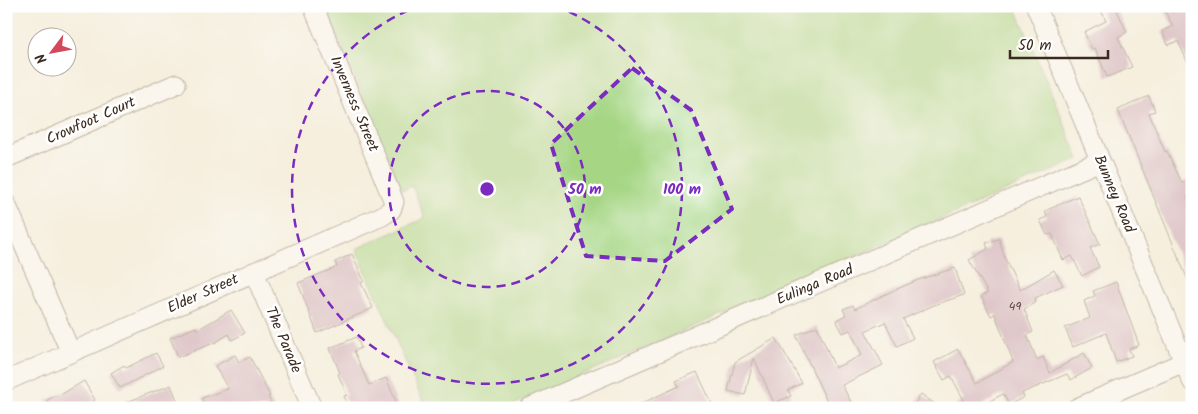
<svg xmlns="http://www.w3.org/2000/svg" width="1198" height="414" font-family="Kalam,sans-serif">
<rect width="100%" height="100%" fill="#fff"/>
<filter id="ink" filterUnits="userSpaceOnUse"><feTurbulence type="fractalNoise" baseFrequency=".02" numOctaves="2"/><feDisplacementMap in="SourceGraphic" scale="10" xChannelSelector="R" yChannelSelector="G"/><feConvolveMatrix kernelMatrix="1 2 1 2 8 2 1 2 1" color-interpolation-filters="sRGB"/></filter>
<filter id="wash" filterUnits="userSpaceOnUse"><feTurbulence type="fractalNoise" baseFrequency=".0096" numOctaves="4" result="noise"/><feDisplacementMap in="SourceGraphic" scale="20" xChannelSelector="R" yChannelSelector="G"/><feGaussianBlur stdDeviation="1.12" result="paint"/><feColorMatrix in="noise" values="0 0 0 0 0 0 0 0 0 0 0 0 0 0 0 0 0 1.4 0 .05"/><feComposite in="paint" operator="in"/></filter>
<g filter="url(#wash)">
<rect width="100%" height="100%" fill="#f5efde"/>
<polygon fill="#a6d684" stroke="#708051" points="325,6 1015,6 1079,159 506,408 426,408 356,249 425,218 412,186 402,190"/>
<g id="blocks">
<g fill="#c396b0">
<polygon points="1099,6 1115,6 1127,32 1118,37 1132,67 1107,77 1095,48 1092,49 1084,32 1106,21"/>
<polygon points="1162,6 1192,6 1192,72 1178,41 1168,45 1162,31 1173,26"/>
<polygon points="1149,96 1155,111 1149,113 1165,152 1167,151 1182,183 1187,180 1192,190 1192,195 1187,197 1192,209 1192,290 1118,110"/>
<polygon points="1078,196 1100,244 1090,248 1099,267 1082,276 1072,256 1063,260 1052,234 1047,235 1040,220 1047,217 1045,211"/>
<polygon points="999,239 1006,261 1020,290 1054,270 1063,285 1035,298 1036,302 1024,309 1033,332 1027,335 1037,360 1043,357 1050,373 1084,353 1092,368 1071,380 1067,374 1022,393 1024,397 1009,405 1003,394 984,404 986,408 950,408 964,400 951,376 944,380 934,362 958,349 977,383 1013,362 995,314 991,316 981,296 988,293 969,260 988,249 986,243"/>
<polygon points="352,254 364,281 361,283 373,308 317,333 298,283 337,267 335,262"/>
<polygon points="955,268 964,295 934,305 903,319 913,338 897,346 885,322 865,331 883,365 842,385 852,404 845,408 830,408 796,335 817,326 835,368 862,355 850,330 843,333 836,320 846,315 843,309 853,305 855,309 890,292 918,280"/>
<polygon points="1116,282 1139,345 1129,349 1132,356 1116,362 1106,333 1073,347 1065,328 1090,318 1084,301 1095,296 1093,291"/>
<polygon points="231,310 245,333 232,340 229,334 216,342 178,357 170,338 196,327 197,330"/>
<polygon points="357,337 361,348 354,351 369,385 386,378 399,408 349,408 344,396 347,395 338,374 340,373 330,348"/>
<polygon points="776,338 802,383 788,390 791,396 774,403 754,358 745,395 728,391 735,362"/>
<polygon points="156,353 163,366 120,388 111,373 124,365 126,368"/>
<polygon points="235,355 239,362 250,357 270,396 268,397 274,408 205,408 202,398 228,389 215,366"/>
<polygon points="697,372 714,408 689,408 686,401 672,408 632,408 679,386 676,381"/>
<polygon points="84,381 95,400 81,408 50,408 47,400 62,393 62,394"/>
<polygon points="171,385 180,408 114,408 114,407"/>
<polygon points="921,394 940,408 912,408"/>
</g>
</g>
</g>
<g filter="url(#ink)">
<use href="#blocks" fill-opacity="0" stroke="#7c6f61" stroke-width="1"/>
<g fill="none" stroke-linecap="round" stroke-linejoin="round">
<g stroke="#7c6f61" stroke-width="21">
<g id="minor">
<polyline points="1036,6 1192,381"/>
<polyline points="6,158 176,84"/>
<polyline points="6,204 71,353"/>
<polyline points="254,272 312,408"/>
<polyline points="6,381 382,216 391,210 394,202 313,6"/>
<polyline points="529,408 1100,161"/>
<polyline points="1077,408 1184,362"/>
</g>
</g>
<use href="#minor" stroke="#fff" stroke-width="19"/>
</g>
</g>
<path d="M0 0H1198V414H0ZM632 68 691 110 732 209 665 261 586 256 551 144Z" fill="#f5efde" fill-opacity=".55" fill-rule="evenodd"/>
<path fill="none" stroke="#7b2cbf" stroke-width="4" stroke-dasharray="10 6" stroke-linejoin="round" d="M632 68 691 110 732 209 665 261 586 256 551 144Z"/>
<g fill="none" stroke="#7b2cbf" stroke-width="2.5" stroke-dasharray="9 6">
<circle cx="487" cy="189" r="98"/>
<path d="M555 6A195 195 0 1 1 419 6"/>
</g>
<g text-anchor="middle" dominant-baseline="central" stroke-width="5" stroke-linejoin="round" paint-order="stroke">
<g font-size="12" fill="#5d4542">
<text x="1015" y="306">49</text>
</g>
<g font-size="15" fill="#3b2a1e" stroke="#fff">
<text transform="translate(354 104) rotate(67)">Inverness Street</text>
<text transform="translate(91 121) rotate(-24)">Crowfoot Court</text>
<text transform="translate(1114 194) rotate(67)">Bunney Road</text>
<text transform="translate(815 285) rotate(-23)">Eulinga Road</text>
<text transform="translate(203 294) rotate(-24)">Elder Street</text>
<text transform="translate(283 340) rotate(67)">The Parade</text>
</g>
</g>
<circle cx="487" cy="189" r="8" fill="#7b2cbf" stroke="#fff" stroke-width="2.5"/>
<g font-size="15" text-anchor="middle" font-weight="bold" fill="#7b2cbf" stroke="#fff" stroke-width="5" stroke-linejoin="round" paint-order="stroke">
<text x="585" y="194">50 m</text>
<text x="682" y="194">100 m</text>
</g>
<rect width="1198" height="414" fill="none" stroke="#fff" stroke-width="25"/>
<g transform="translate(52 52) rotate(238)"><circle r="24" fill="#ffffff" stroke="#b1aaa5"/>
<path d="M0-4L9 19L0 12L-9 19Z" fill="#d1495b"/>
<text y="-8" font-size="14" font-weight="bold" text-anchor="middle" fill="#3b2a1e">N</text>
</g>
<path d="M1010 50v8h98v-8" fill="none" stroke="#3b2a1e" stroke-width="2.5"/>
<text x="1018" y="50" font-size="15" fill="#3b2a1e" stroke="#ffffff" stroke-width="4" paint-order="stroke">50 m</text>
</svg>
